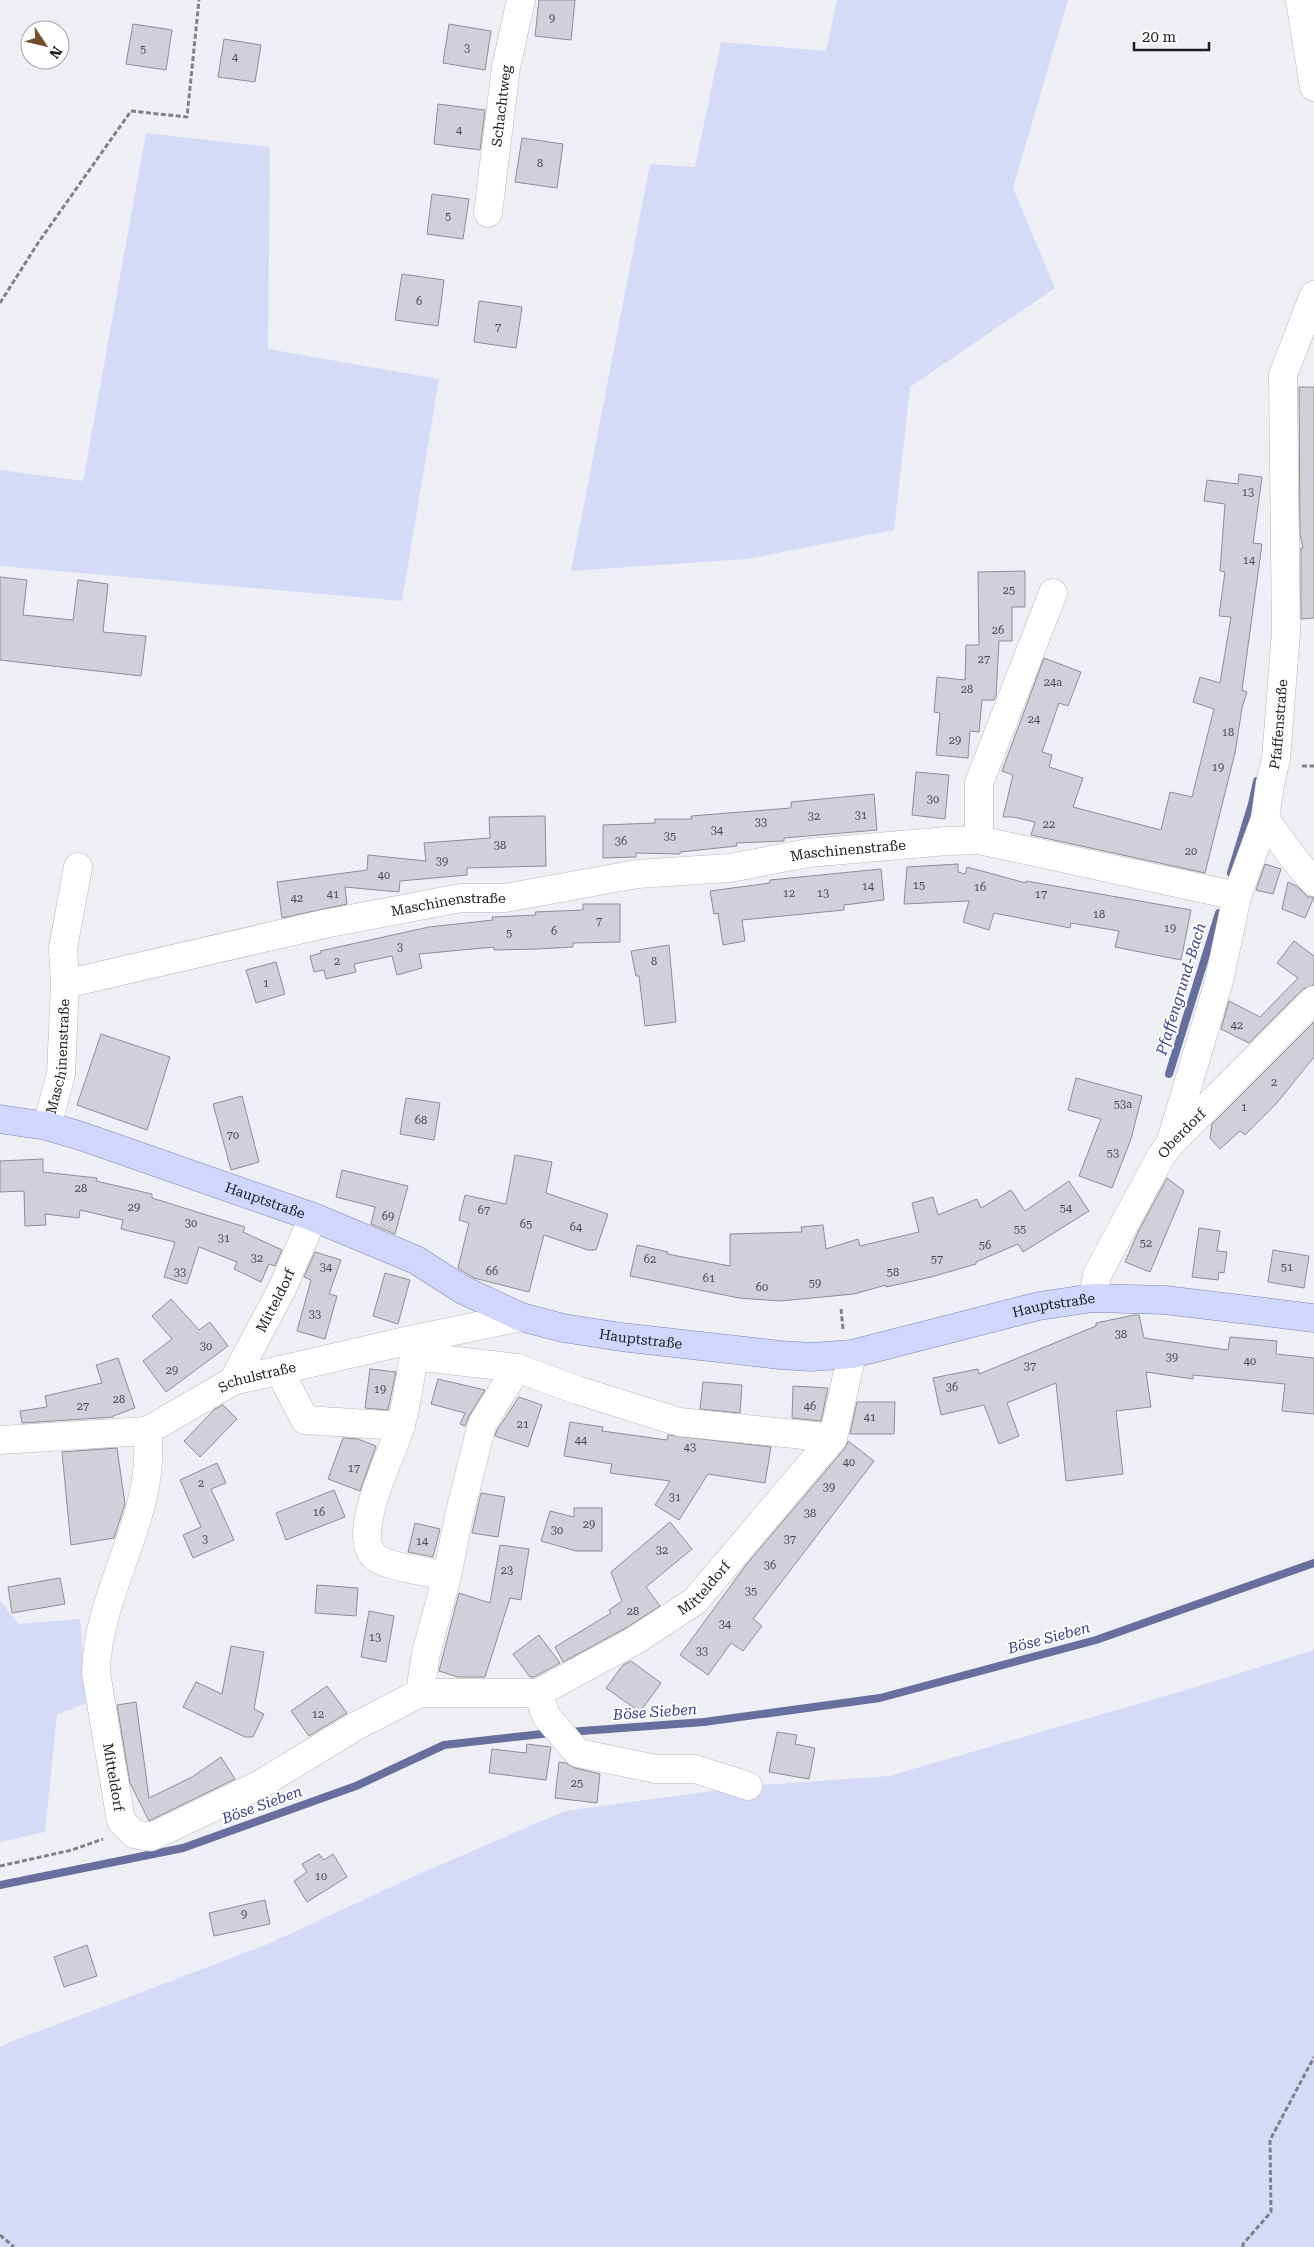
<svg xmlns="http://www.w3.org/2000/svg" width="1314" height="2247" font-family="'Roboto Serif',serif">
<rect width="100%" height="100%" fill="#eeeff5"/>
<g fill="#d5daf6">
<polygon points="837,0 1068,0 1013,188 1055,288 910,387 894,530 747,559 571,571 650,164 695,167 721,42 826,51"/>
<polygon points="146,133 270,147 268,349 439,379 402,601 0,566 0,470 83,481"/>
<polygon points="0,1601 19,1624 80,1619 87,1703 57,1715 45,1832 0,1842"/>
<polygon points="1314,1650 1314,2247 0,2247 0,2047 5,2044 266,1945 419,1874 565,1811 748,1786 889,1776 1189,1689"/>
</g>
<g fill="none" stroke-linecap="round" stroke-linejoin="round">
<g stroke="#686e9d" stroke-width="8">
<polyline points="1231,873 1252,804 1257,781"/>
<polyline points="1169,1074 1219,913"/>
<polyline points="568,1732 704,1722 880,1698 1096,1640 1314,1563"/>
<polyline points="0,1885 183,1848 356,1786 444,1745 551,1733"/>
</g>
</g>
<g fill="#d0d1d8" stroke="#8d8e94">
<polygon points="539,0 575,0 571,40 535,36"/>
<polygon points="133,24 172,30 166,70 126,64"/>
<polygon points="449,24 491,31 485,70 443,63"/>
<polygon points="224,39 261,45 255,82 218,77"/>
<polygon points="438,104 485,110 480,150 434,144"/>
<polygon points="522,138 563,144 557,188 515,182"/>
<polygon points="432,194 469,199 463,239 427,234"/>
<polygon points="402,274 444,280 438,326 395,320"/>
<polygon points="479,301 522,307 516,348 474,342"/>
<polygon points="1299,387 1314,387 1314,618 1301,619 1301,548 1303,548 1300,534"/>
<polygon points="1239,474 1262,477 1253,543 1262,544 1242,690 1247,692 1242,708 1235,753 1205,873 1031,835 1035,822 1013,817 1003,817 1013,775 1002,771 1044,658 1081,672 1068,706 1059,703 1042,752 1052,755 1049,767 1083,778 1073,807 1161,830 1170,792 1192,797 1214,709 1193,702 1200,677 1220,683 1231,617 1219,616 1225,572 1220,571 1225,504 1204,501 1207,480 1238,484"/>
<polygon points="1025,571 1025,607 1012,607 1012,641 999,641 996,696 994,700 982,700 979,732 970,731 968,758 936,755 940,713 934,712 937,677 965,680 966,645 979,645 978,572"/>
<polygon points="0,577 27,580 23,615 73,620 78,580 108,584 103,632 146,636 141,676 0,660"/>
<polygon points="916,772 949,775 945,819 912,815"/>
<polygon points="874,794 877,830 784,838 784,841 736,843 737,846 680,852 680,854 636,853 636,857 603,858 603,825 655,823 655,819 692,819 691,816 791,808 791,802"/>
<polygon points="545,816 546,866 467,868 467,875 400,881 399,892 345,887 347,904 282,918 277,882 367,870 368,855 426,861 424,843 490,838 489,817"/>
<polygon points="958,864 958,872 965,874 967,867 1026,883 1026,881 1191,910 1181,960 1115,947 1119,931 1071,923 1070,928 994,913 989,930 963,922 969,901 904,904 907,867"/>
<polygon points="1265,864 1281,869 1273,894 1256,890"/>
<polygon points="881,869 884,900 844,905 844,910 742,920 745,941 723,945 718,913 714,914 710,891 770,883 770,880"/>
<polygon points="1288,882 1297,886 1308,897 1314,897 1305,918 1282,909"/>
<polygon points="583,904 620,904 620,942 573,943 573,947 537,949 494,950 494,947 419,954 422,968 397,975 392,956 354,964 356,972 326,979 324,970 314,972 310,956 321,953 320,951 429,927 493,920 492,917 536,915 535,912 583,910"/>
<polygon points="1294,941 1314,956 1314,985 1303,989 1249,1043 1221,1029 1229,1001 1260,1017 1298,978 1277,963"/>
<polygon points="669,945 676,1022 645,1026 639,976 636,976 631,951"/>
<polygon points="276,962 285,994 256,1003 246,970"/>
<polygon points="1314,1022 1314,1057 1276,1104 1245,1135 1240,1131 1220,1149 1210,1138 1212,1124"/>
<polygon points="101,1034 170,1057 147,1130 77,1105"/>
<polygon points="1076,1078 1142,1096 1131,1139 1112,1188 1079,1176 1101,1119 1068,1110"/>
<polygon points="242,1096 259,1162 231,1170 213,1104"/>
<polygon points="406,1098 440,1103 434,1140 400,1134"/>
<polygon points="515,1155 552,1162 546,1193 608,1214 596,1250 588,1250 544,1235 529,1292 474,1278 458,1268 469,1223 459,1220 465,1195 506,1204"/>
<polygon points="43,1159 43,1172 97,1178 96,1181 152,1194 152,1198 245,1227 243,1232 282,1250 275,1266 269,1264 261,1282 234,1269 237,1262 199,1247 187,1284 164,1277 175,1242 121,1229 123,1220 80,1210 79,1218 45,1214 46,1225 25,1226 24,1191 0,1192 0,1161"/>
<polygon points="342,1170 408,1186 395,1234 371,1224 375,1207 336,1197"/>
<polygon points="1167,1178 1184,1191 1150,1272 1125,1262 1139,1230"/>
<polygon points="1069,1181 1089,1211 1023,1252 1018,1244 976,1262 976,1264 931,1277 886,1287 886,1285 854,1294 780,1301 739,1298 630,1276 637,1245 668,1252 667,1254 730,1266 730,1234 802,1232 801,1227 823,1225 826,1249 858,1239 860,1246 919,1232 912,1203 933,1197 938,1215 977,1199 981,1208 1011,1190 1025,1211"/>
<polygon points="1199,1228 1220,1231 1217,1251 1227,1252 1224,1273 1219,1272 1218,1280 1192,1277"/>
<polygon points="1273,1250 1309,1256 1304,1288 1268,1282"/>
<polygon points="315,1252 341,1260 329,1294 337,1296 325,1339 297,1331 311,1280 304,1277"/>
<polygon points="385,1273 410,1280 398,1324 373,1316"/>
<polygon points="171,1299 199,1330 210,1322 228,1346 166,1392 143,1361 172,1339 152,1316"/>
<polygon points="1134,1315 1139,1315 1144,1338 1228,1350 1230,1337 1277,1341 1276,1354 1314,1358 1314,1414 1282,1411 1285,1384 1193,1375 1193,1379 1146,1372 1151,1407 1116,1411 1123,1474 1066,1481 1056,1383 1007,1403 1019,1436 999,1444 984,1405 941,1415 933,1378 978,1369 979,1374 1096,1326 1096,1323"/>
<polygon points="118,1358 135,1408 113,1416 113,1417 22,1423 20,1411 47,1407 45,1396 102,1383 96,1365"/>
<polygon points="370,1369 396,1372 388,1410 365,1408"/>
<polygon points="438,1379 485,1390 469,1416 465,1426 460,1424 465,1413 431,1404"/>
<polygon points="703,1382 742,1385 740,1413 700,1409"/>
<polygon points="793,1386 828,1388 821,1421 792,1418"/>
<polygon points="519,1397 542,1405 528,1447 495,1436 497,1430"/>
<polygon points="857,1402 895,1402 894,1434 850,1434"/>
<polygon points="223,1405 237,1419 200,1457 184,1441 215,1409"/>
<polygon points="570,1422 603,1427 602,1431 667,1440 668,1435 771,1447 765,1483 708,1474 679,1520 655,1505 670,1481 610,1473 612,1464 564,1456"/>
<polygon points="343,1438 358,1439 376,1446 360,1491 328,1479"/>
<polygon points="848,1441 874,1461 753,1619 762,1626 743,1651 731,1643 708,1675 680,1655 746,1565 845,1448"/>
<polygon points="117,1448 125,1504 114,1538 71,1545 62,1452"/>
<polygon points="217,1463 226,1483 211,1489 234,1540 193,1558 183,1535 201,1527 180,1480"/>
<polygon points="334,1490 345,1517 286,1540 276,1513"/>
<polygon points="481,1493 505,1497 498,1537 472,1533"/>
<polygon points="574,1508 602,1508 602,1551 576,1551 541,1541 550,1511 574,1517"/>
<polygon points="670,1522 692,1549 646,1587 660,1606 626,1628 563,1662 555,1647 611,1613 609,1610 622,1601 611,1572"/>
<polygon points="415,1523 440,1529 433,1557 408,1552"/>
<polygon points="500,1545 529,1549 521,1600 510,1598 485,1677 458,1677 439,1671 459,1593 490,1603"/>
<polygon points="60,1578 65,1604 12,1613 8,1587"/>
<polygon points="317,1585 358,1588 356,1616 315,1613"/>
<polygon points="369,1611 394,1616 386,1662 361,1657"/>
<polygon points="539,1635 560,1663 534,1677 530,1677 513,1654"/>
<polygon points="231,1646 264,1652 254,1709 264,1714 253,1737 245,1737 183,1707 196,1682 222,1694"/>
<polygon points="631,1661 661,1683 640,1712 606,1688 623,1665"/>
<polygon points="327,1686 347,1713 309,1736 291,1711"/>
<polygon points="136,1702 149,1798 192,1777 221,1757 235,1779 149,1821 130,1783 117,1705"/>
<polygon points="777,1732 797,1735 795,1744 815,1748 809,1779 769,1772"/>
<polygon points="527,1744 551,1747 546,1780 489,1773 492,1749 526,1753"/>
<polygon points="559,1762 566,1763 575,1768 600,1774 597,1803 555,1798"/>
<polygon points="319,1854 324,1860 333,1854 347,1877 307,1902 294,1881 307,1872 302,1864"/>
<polygon points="265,1900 270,1924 214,1936 209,1913"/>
<polygon points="87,1945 97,1976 64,1987 54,1957"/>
</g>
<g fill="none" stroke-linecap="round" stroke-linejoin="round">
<g stroke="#b6b7bd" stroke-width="29">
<g id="minor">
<polyline points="1300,0 1314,87"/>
<path id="s1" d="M488 213 506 67 521 0"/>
<polyline points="1265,819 1294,859 1314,882"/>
<polyline points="979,840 979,783 1053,593"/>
<polyline points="65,984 63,948 78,867"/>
<path id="s2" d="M47 1126 61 1074 65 984 324 924 461 898H505L637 874 730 868 808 853 947 841 979 840 1237 896"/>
<path id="s3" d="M1170 1144 1219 981 1237 896 1265 819 1270 784 1276 759 1286 632 1283 375 1314 295"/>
<path id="s4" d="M1093 1298 1097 1275 1161 1156 1170 1144 1314 1000"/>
<polyline points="279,1370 305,1420 401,1426"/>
<path id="s5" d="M233 1381 282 1289 313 1217"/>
<path id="s6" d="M147 1431C158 1515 97 1589 96 1673L121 1821 134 1834 151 1837 261 1784 356 1726 420 1693H538L634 1641 695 1601 833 1438 852 1354"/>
<path id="s7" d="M0 1440 147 1431 233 1381 406 1341 521 1317"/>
<path d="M447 1576C432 1573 386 1566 376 1558 348 1535 394 1452 401 1424 407 1402 410 1379 414 1356L517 1368 577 1390 679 1422 833 1438"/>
<polyline points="420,1693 426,1653 447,1576 459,1516 482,1424 517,1368"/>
<polyline points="538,1693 546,1716 578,1753 656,1769 695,1769 748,1786"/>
</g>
</g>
<g stroke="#7d83b0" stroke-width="29">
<g id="major">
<path id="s8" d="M0 1119 47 1126 81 1136 313 1217 416 1260 463 1290 521 1317 563 1328 621 1337 780 1355 812 1357 852 1354 1039 1306 1093 1298 1165 1300 1314 1318"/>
</g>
</g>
<g stroke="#818185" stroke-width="3" stroke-dasharray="5 2.5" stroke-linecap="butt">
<polyline points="0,303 38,243 131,111 187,117 199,0"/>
<polyline points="1302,766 1314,766"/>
<polyline points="841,1309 843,1329"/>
<polyline points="0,1866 72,1850 103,1839"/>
<polyline points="0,2235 14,2247"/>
<polyline points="1243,2247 1243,2244 1271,2212 1270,2140 1314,2057"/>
</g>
<use href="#minor" stroke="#fff" stroke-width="28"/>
<use href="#major" stroke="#d0d6fe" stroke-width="28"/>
</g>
<g text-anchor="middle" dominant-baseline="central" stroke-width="4" stroke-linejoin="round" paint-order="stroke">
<g font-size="11" fill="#49494c">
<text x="552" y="18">9</text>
<text x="467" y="48">3</text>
<text x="143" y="49">5</text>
<text x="235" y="57">4</text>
<text x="459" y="130">4</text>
<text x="540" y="163">8</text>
<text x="448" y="216">5</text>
<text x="419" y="301">6</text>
<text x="498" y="327">7</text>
<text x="1248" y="492">13</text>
<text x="1249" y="560">14</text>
<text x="1009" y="590">25</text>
<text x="998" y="630">26</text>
<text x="984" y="659">27</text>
<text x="1053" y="682">24a</text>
<text x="967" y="689">28</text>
<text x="1034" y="719">24</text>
<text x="1228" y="732">18</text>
<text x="955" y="740">29</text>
<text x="1218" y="767">19</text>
<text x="933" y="799">30</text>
<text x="861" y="815">31</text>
<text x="814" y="816">32</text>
<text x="761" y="822">33</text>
<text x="1049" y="824">22</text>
<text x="717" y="830">34</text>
<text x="670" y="836">35</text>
<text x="621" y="841">36</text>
<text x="500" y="845">38</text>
<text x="1191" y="851">20</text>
<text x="442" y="861">39</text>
<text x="384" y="875">40</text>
<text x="919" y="885">15</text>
<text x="868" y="886">14</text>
<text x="980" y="887">16</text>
<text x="789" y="893">12</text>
<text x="823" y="893">13</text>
<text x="333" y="894">41</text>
<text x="1041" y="894">17</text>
<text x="297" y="898">42</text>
<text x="1099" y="914">18</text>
<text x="599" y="921">7</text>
<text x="1170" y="928">19</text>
<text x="554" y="931">6</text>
<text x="509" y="933">5</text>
<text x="400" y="947">3</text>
<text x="337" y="961">2</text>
<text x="654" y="961">8</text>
<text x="266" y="983">1</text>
<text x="1237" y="1025">42</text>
<text x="1274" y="1082">2</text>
<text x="1123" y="1104">53a</text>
<text x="1244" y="1107">1</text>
<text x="421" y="1120">68</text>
<text x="233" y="1135">70</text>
<text x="1113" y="1153">53</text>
<text x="81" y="1188">28</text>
<text x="134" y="1207">29</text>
<text x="1066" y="1208">54</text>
<text x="484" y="1210">67</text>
<text x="388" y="1216">69</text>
<text x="191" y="1223">30</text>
<text x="526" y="1224">65</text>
<text x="576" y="1227">64</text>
<text x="1020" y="1229">55</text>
<text x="224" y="1238">31</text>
<text x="1146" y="1243">52</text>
<text x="985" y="1245">56</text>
<text x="257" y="1258">32</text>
<text x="650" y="1259">62</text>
<text x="937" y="1259">57</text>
<text x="326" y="1267">34</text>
<text x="1287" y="1267">51</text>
<text x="492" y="1271">66</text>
<text x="180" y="1272">33</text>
<text x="893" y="1272">58</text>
<text x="709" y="1278">61</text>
<text x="815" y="1283">59</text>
<text x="762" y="1287">60</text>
<text x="315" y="1314">33</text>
<text x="1121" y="1334">38</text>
<text x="206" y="1346">30</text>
<text x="1172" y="1357">39</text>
<text x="1250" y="1361">40</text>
<text x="1030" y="1366">37</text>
<text x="172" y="1370">29</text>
<text x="952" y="1387">36</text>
<text x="380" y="1389">19</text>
<text x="119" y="1399">28</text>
<text x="83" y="1406">27</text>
<text x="810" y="1406">46</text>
<text x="870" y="1417">41</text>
<text x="523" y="1424">21</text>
<text x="581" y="1440">44</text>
<text x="690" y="1447">43</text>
<text x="849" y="1462">40</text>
<text x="354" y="1468">17</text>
<text x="201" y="1483">2</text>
<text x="829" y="1487">39</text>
<text x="675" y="1497">31</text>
<text x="319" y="1512">16</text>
<text x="810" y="1513">38</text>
<text x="589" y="1524">29</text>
<text x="557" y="1530">30</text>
<text x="205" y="1539">3</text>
<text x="790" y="1539">37</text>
<text x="422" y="1541">14</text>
<text x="662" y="1550">32</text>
<text x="770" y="1565">36</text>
<text x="507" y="1570">23</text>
<text x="751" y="1591">35</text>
<text x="633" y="1611">28</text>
<text x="725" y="1624">34</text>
<text x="375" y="1637">13</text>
<text x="702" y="1651">33</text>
<text x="318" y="1714">12</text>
<text x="577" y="1783">25</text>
<text x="321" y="1876">10</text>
<text x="244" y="1914">9</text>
</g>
<g font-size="14" fill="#1c1c1e" stroke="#fff">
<text stroke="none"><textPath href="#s1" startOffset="108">Schachtweg</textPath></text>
<text stroke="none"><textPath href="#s3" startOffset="435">Pfaffenstraße</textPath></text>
<text stroke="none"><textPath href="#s2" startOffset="940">Maschinenstraße</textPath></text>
<text stroke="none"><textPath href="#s2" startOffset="536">Maschinenstraße</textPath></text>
<text stroke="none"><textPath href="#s2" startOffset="71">Maschinenstraße</textPath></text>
<text stroke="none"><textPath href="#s4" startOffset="189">Oberdorf</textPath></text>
<text stroke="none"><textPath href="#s8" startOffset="278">Hauptstraße</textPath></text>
<text stroke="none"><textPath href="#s5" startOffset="91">Mitteldorf</textPath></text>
<text stroke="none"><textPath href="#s8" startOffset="1102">Hauptstraße</textPath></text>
<text stroke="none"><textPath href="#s8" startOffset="682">Hauptstraße</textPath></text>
<text stroke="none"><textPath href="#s7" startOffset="271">Schulstraße</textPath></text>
<text stroke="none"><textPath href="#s6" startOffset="1056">Mitteldorf</textPath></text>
<text stroke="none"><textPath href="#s6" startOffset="355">Mitteldorf</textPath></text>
</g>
<g font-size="15" font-style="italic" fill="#3e408f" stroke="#fff">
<text transform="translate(1181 989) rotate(-73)">Pfaffengrund-Bach</text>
<text transform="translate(1049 1638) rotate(-15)">Böse Sieben</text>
<text transform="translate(655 1712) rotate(-4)">Böse Sieben</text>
<text transform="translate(262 1805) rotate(-20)">Böse Sieben</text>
</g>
</g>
<g transform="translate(45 45) rotate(125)"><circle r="24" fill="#ffffff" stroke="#a4a4a5"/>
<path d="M0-4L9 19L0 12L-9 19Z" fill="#724f28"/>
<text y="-8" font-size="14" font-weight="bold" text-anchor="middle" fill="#1c1c1e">N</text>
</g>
<path d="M1134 42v8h75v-8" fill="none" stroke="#1c1c1e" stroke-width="2.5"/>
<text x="1142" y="42" font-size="15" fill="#1c1c1e" stroke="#ffffff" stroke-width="4" paint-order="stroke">20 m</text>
</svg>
